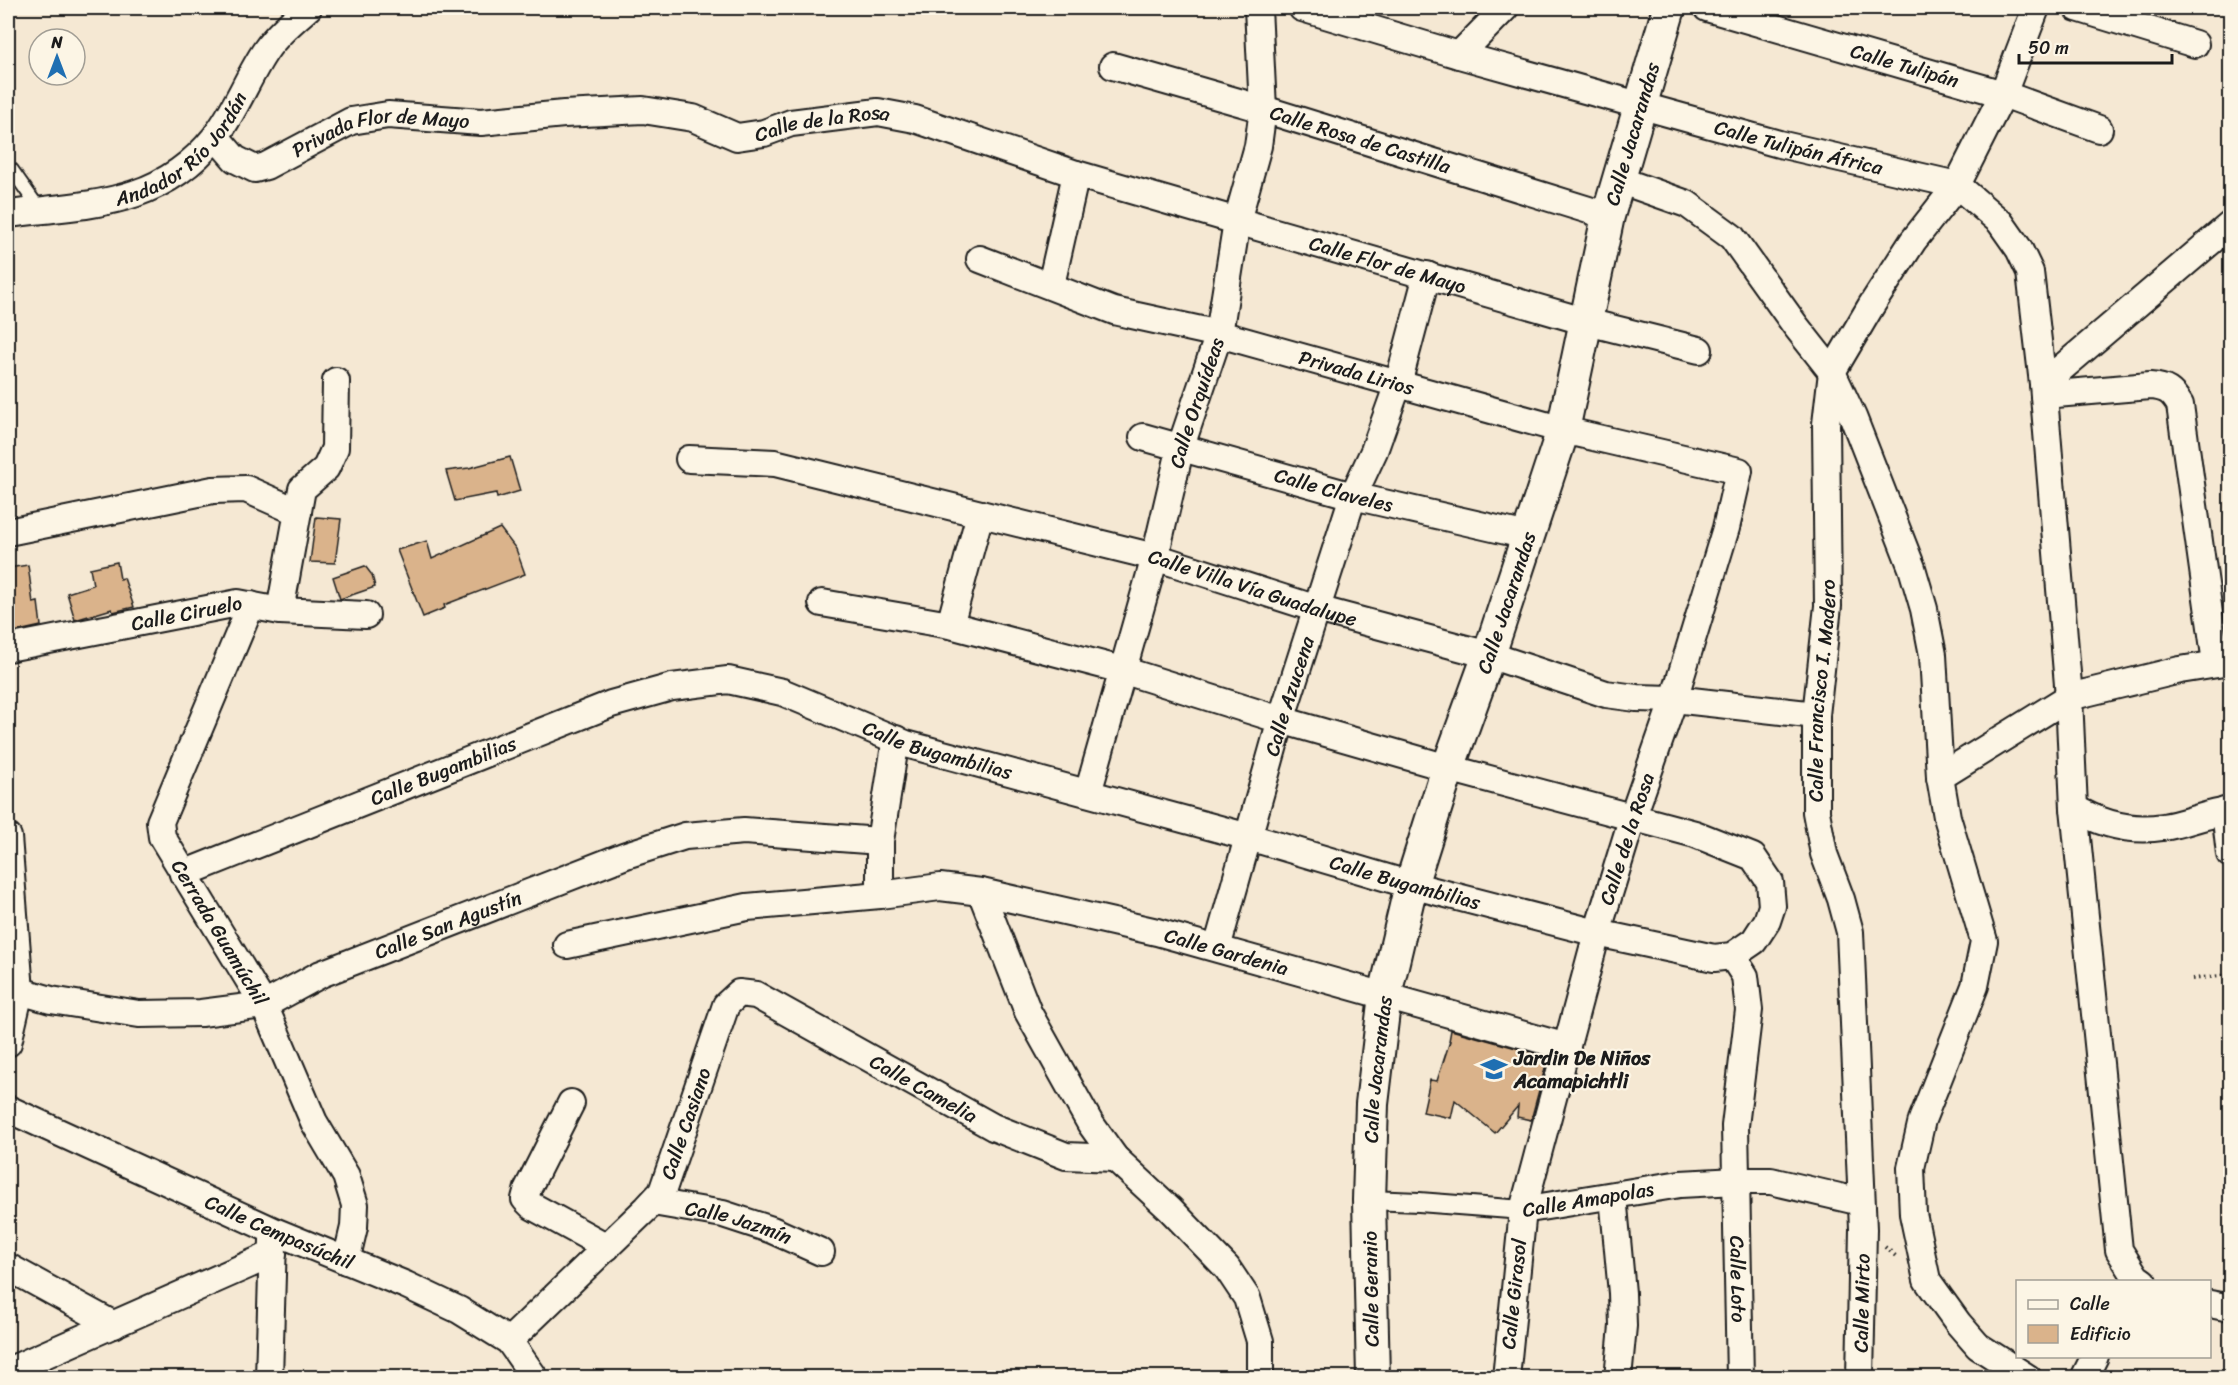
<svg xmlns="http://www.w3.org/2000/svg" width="2238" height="1385" font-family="Sriracha,sans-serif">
<rect width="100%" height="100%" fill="#f5e8d3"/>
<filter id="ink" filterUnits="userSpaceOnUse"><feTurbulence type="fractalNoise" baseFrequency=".0167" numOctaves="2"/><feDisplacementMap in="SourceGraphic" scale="12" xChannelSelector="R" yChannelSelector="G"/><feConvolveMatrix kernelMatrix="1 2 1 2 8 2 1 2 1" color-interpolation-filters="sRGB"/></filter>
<g filter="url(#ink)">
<g fill="#dab38b" stroke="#1c1c1c" stroke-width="1.5">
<polygon points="510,457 520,491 497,498 496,493 455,501 446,471 469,468"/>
<polygon points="316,517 341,519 335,563 310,562"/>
<polygon points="500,528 516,549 525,574 444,605 445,608 423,617 397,550 427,541 432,559"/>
<polygon points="117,562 120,579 124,578 134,607 113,612 112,609 75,620 67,593 93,585 90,568"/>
<polygon points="28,565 33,603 38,602 41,626 14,632 8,586 8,568"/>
<polygon points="365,566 372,575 375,587 340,599 333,577"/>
<polygon points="1451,1030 1548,1057 1531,1120 1517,1117 1518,1106 1495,1133 1455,1100 1451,1118 1423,1112 1430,1080 1437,1081 1450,1041 1449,1041"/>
</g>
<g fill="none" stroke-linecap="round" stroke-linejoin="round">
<g stroke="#1c1c1c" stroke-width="16">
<polyline id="service" points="12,170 40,210"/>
</g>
<g stroke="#1c1c1c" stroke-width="22">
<polyline id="pedestrian" points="1369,1200 1419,1202 1523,1210"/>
</g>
<g stroke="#1c1c1c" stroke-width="30">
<g id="minor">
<path id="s1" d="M1302 8 1459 55 1779 144 1957 185 2000 222 2019 249 2030 272 2043 384 2069 697 2074 808 2119 1250 2136 1277 2143 1282"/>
<path id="s2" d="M1707 8 2003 94 2099 129"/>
<polyline points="2077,8 2195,44"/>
<polyline points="1459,55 1505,8"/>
<path id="s3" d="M1113 66 1263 109 1608 216"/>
<path id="s4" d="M216 137 235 159 255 169 266 166 351 121 388 115 481 122 564 114 643 110 693 118 737 137 764 133 791 123 878 112 915 119 1076 174 1237 221 1587 322 1699 350"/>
<polyline points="1619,180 1687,204 1732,237 1795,325 1832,372 1853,417 1912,568 1924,609 1933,655 1940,777 1947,817 1984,941 1975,986 1922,1120 1911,1168 1913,1214 1927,1280 1958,1323 1978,1346 2028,1378"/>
<path id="s5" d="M8 214C88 204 159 207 215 137 235 112 248 76 266 50 277 34 294 20 308 8"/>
<path id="s6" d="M980 259 1114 311 1219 334 1563 430 1739 471 1726 528 1674 699 1633 816 1597 933 1523 1210 1506 1378"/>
<polyline points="1051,285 1076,174"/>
<polyline points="2043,384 2230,225"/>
<path d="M2044 395 2150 386C2166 387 2172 391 2180 405L2216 663"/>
<path id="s7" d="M1143 437 1353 496 1528 536"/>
<path id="s8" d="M689 459 775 463 1155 557 1317 609 1489 655 1606 694 1636 698 1674 699 1816 715"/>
<polyline points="8,532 213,490 246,489 298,512"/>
<path id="s9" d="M251 605 160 822 162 837 264 1005 314 1122 346 1176 355 1205 354 1227 346 1261"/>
<polyline points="280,611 302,489 326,468 335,448 336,381"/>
<polyline points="950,625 980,514"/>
<path id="s10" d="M8 648 238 603 280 611 366 615"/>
<polyline points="1940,777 2069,697 2180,670 2230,662"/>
<path id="s11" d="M1088 793 1155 557 1181 446 1219 334 1237 221 1258 146 1263 109 1258 8"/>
<path d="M2074 808C2101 824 2131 832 2163 827 2186 824 2207 813 2230 811"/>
<polyline points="2225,811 2230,854"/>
<polyline points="8,837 20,991 8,1043"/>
<path id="s12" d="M183 874 611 704 672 687 728 680 782 692 906 744 1249 837 1411 885 1597 933 1714 958 1732 956 1754 941 1767 921 1772 906 1770 882 1753 857 1695 834 1448 768 1281 720 1122 670 950 625 822 603"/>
<polyline points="981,892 1028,1012 1090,1123 1115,1158 1170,1209 1227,1268 1247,1298 1260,1341 1260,1378"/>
<polyline points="880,895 880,841 896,739"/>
<path id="s13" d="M567 945 747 907 880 895 940 887 981 892 1157 932 1567 1047"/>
<path id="s14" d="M1217 948 1281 720 1353 496 1374 451 1398 384 1427 275"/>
<path id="s15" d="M1732 956 1745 976 1749 1010 1735 1126 1740 1378"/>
<path id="s16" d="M20 991 51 1000 139 1014 201 1013 264 1005 321 974 626 855 685 836 744 831 880 841"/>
<polyline points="571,1103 528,1188 525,1199 532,1206 607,1247"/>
<path id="s17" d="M8 1109 274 1231 406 1285 459 1310 509 1341 535 1378"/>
<polyline points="1613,1196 1622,1293 1623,1326 1618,1378"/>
<path id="s18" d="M653 1202 723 1214 772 1230 821 1252"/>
<path id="s19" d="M1523 1210 1680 1184 1737 1181H1771L1861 1202"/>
<polyline points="8,1267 114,1325"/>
<polyline points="2210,1304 2230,1308"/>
<path id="s20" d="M509 1341 647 1208 662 1192 726 1005 739 993 756 995 993 1127 1066 1156 1115 1158"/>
<polyline points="8,1371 273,1254"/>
<polyline points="269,1378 273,1240"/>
<path id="s21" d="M1860 1378 1863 1229 1850 932 1841 899 1824 854 1816 812V715L1828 606 1826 424 1832 372 1871 306 1913 241 1957 185 2003 94 2036 8"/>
<polyline points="2084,1378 2095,1356"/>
</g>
</g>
<g stroke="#1c1c1c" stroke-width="36">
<g id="tertiary">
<path id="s22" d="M1373 1378 1369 1200 1372 1104 1385 995 1411 885 1448 768 1489 655 1563 430 1608 216 1669 8"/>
</g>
</g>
<g stroke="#1c1c1c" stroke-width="4" stroke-dasharray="1.5 4.5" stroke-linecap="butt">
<polyline points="2192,979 2230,975"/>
<polyline points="1885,1247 1898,1258"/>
</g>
<use href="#service" stroke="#fcf5e5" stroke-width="12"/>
<use href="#pedestrian" stroke="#fcf5e5" stroke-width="18"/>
<use href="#minor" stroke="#fcf5e5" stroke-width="26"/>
<use href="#tertiary" stroke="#fcf5e5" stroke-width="32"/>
</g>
</g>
<defs>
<g id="school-bare" transform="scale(2.07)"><path d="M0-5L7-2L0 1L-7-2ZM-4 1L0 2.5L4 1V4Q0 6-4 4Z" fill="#1f6fb2" stroke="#fcf5e5" stroke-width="2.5" paint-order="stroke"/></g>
</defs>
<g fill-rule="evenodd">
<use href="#school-bare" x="1494" y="1069"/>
</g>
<g text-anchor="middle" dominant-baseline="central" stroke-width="4.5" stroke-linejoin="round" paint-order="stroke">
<g font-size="20" fill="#1c1c1c" stroke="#fcf5e5">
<text stroke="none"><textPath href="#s2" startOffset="206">Calle Tulipán</textPath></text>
<text stroke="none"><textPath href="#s4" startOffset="638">Calle de la Rosa</textPath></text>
<text stroke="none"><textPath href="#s22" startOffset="1281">Calle Jacarandas</textPath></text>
<text stroke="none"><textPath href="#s4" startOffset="186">Privada Flor de Mayo</textPath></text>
<text stroke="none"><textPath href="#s3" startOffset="258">Calle Rosa de Castilla</textPath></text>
<text stroke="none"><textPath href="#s5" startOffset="194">Andador Río Jordán</textPath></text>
<text stroke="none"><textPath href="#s1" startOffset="516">Calle Tulipán África</textPath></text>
<text stroke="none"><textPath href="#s4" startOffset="1227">Calle Flor de Mayo</textPath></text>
<text stroke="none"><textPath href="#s6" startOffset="394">Privada Lirios</textPath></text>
<text stroke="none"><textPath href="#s11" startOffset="405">Calle Orquídeas</textPath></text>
<text stroke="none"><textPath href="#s7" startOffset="198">Calle Claveles</textPath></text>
<text stroke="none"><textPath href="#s8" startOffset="580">Calle Villa Vía Guadalupe</textPath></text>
<text stroke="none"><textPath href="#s22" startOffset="795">Calle Jacarandas</textPath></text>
<text stroke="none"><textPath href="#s10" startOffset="182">Calle Ciruelo</textPath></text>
<text stroke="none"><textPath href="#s21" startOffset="693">Calle Francisco I. Madero</textPath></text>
<text stroke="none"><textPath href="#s14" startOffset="262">Calle Azucena</textPath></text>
<text stroke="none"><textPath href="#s12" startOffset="802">Calle Bugambilias</textPath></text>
<text stroke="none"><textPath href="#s12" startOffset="280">Calle Bugambilias</textPath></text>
<text transform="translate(1627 839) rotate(-72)">Calle de la Rosa</text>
<text stroke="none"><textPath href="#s12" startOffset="1288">Calle Bugambilias</textPath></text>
<text stroke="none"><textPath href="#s16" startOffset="448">Calle San Agustín</textPath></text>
<text stroke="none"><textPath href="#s9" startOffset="362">Cerrada Guamúchil</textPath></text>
<text stroke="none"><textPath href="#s13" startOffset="672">Calle Gardenia</textPath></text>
<text stroke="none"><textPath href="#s22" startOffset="309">Calle Jacarandas</textPath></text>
<text stroke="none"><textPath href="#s20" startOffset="638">Calle Camelia</textPath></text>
<text stroke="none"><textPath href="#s20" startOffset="286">Calle Casiano</textPath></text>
<text stroke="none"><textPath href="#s19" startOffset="66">Calle Amapolas</textPath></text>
<text stroke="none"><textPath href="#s18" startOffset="88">Calle Jazmín</textPath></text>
<text stroke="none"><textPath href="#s17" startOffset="298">Calle Cempasúchil</textPath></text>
<text stroke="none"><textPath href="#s15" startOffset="328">Calle Loto</textPath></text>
<text transform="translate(1371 1289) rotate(-91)">Calle Geranio</text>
<text transform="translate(1514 1294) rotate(-84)">Calle Girasol</text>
<text stroke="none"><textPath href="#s21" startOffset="75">Calle Mirto</textPath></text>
</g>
<g font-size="20" font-weight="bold" fill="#1c1c1c" stroke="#fcf5e5" text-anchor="start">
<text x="1514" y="1058">Jardin De Niños<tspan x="1514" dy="23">Acamapichtli</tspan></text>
</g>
</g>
<rect width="2238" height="1385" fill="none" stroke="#fcf5e5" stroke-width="30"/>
<rect x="15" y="15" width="2208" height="1355" fill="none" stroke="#1c1c1c" stroke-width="2" filter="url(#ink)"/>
<rect x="2016" y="1280" width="195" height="78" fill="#fcf5e5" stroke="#a29e95" stroke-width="1.5"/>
<rect x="2028" y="1300" width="30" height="9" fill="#fcf5e5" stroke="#a29e95" stroke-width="1.5"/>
<text x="2070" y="1310" font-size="18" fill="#1c1c1c">Calle</text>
<rect x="2028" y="1325" width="30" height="18" fill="#dab38b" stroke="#a29e95" stroke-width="1.5"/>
<text x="2070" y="1340" font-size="18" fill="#1c1c1c">Edificio</text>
<g transform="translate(57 57)"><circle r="28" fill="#fcf5e5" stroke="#a29e95" stroke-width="1.5"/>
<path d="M0-4.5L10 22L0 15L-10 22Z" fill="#1f6fb2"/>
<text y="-9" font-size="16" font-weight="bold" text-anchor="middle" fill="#1c1c1c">N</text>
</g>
<path d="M2019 54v9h153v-9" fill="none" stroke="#1c1c1c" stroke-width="3"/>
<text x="2028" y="54" font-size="18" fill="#1c1c1c" stroke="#fcf5e5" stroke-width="4.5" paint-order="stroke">50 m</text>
</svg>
